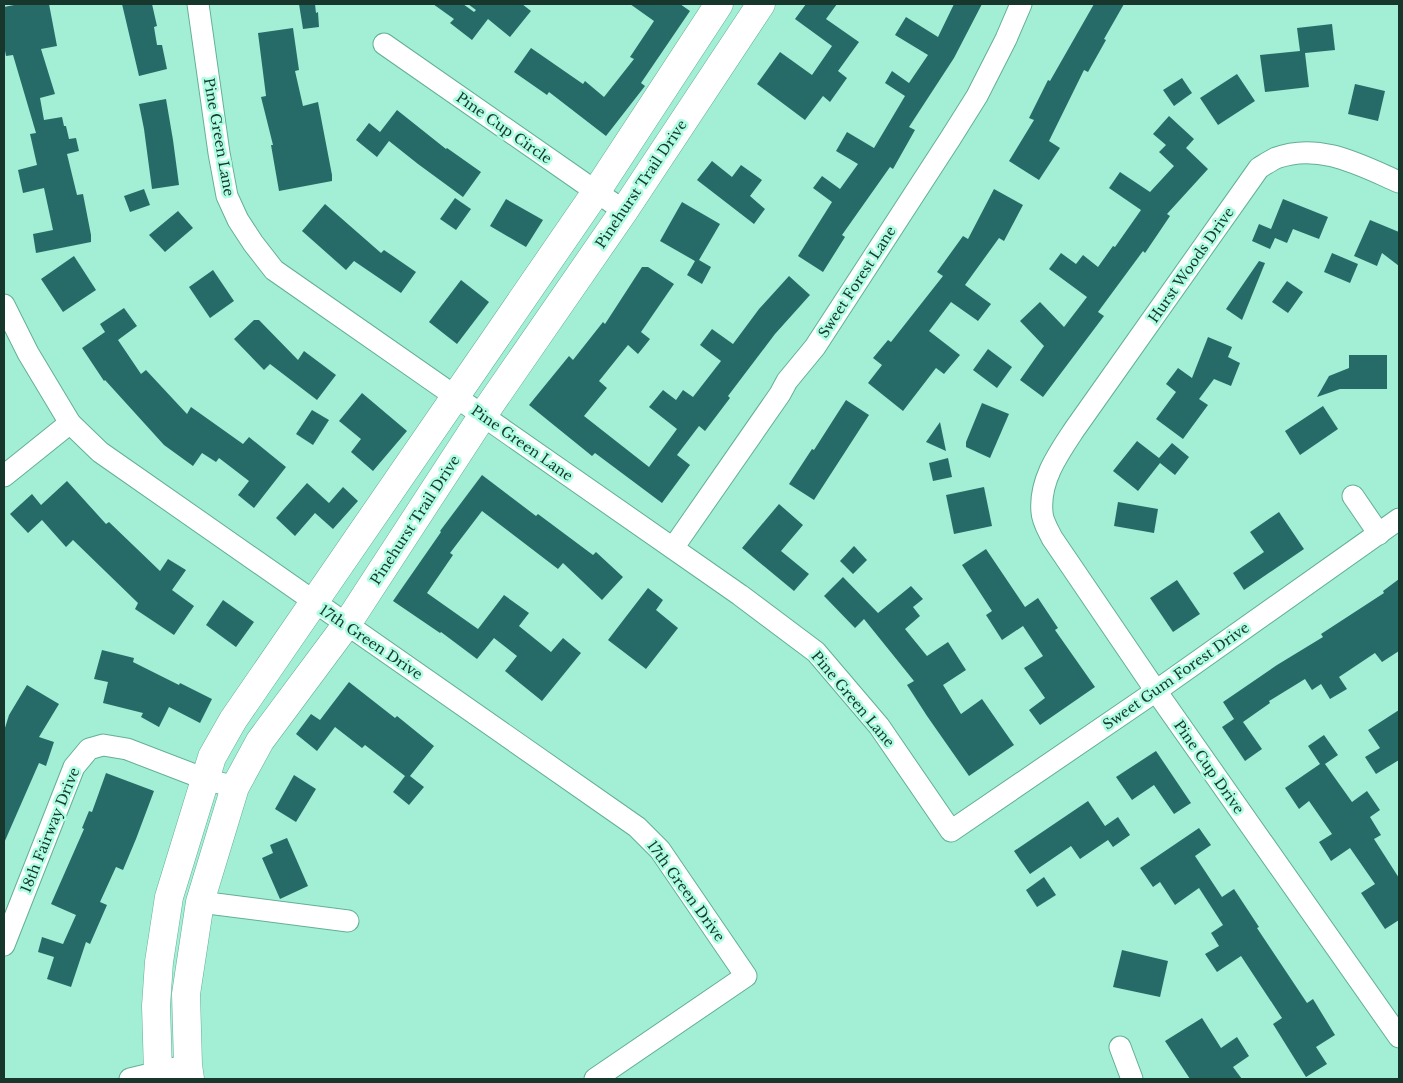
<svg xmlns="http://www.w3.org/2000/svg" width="1403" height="1083" font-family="'Libre Baskerville',serif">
<rect width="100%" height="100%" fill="#a2efd5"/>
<g fill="#276b68">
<polygon points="19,4 49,4 57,46 41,49 55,94 40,98 44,120 62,117 64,126 66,126 69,139 76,138 79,151 67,154 77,195 83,194 91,235 91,242 36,253 33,234 53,230 44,188 23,193 18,170 37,165 30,134 36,133 13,55 6,56 4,45 4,7"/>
<polygon points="122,4 152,4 157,26 154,27 157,45 162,45 167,69 139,76"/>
<polygon points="299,4 315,4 316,13 318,12 319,27 303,29"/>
<polygon points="433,4 463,4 474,12 476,10 468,4 522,4 531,11 510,37 488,19 472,40 450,23 454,19"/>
<polygon points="630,4 680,4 690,11 641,83 645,86 606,136 549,92 547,95 514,72 531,48 583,84 585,81 604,97 634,59 630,57 654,21"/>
<polygon points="806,4 837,4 826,19 859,42 838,71 847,78 830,102 823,96 805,120 757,84 780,52 812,75 832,46 795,19"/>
<polygon points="954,4 982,4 954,58 909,127 915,130 893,169 890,167 842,235 845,237 823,272 798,256 832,202 813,188 822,176 840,189 858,164 836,151 847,132 874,148 905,96 885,83 892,71 909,83 928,55 895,35 906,17 938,37"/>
<polygon points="1094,4 1124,4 1104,39 1106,40 1088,72 1084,70 1049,141 1060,148 1039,180 1009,161 1034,120 1029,118 1048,80 1050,81"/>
<polygon points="1332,24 1335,50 1305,53 1309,87 1265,92 1260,55 1300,51 1297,28"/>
<polygon points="293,28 299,70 295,71 303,106 318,102 332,175 332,181 279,191 271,145 273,145 261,97 266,96 258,33"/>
<polygon points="1237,74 1255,101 1218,125 1200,98"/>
<polygon points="1182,78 1192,93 1174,106 1163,90"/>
<polygon points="1355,84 1385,91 1378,121 1348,114"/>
<polygon points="166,99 173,140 179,185 152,189 144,129 139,104"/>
<polygon points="397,110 446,149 447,148 481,172 463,197 418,164 389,141 377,157 356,140 369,123 380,132"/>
<polygon points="1169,116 1194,139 1186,148 1208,169 1167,214 1170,216 1145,253 1143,251 1098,312 1104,316 1043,397 1020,380 1044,346 1020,321 1040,302 1064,327 1087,297 1049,269 1061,253 1076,264 1083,255 1098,267 1113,246 1115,247 1141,210 1109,188 1120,172 1150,192 1174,166 1159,152 1166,145 1153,134"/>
<polygon points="712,161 732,177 741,165 762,180 750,196 765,209 754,224 697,180"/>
<polygon points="144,189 150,205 130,212 124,196"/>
<polygon points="994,189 1023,205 1004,241 999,238 965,285 991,304 978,321 951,302 929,331 960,355 944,374 936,368 903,411 868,383 882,365 873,358 888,340 891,342 943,276 937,272 963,236 968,239"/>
<polygon points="455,198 471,209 456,230 440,219"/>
<polygon points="506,199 543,220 526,247 490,226"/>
<polygon points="1283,199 1328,217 1319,239 1293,229 1287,243 1275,238 1270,249 1252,241 1259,224 1271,229"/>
<polygon points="682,202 720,224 699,260 711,267 702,284 687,275 695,261 660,241"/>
<polygon points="325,204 381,253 384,250 416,272 401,293 354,261 346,270 302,231"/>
<polygon points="178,211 193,228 165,252 149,235"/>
<polygon points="1370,220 1399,232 1399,266 1382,253 1377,266 1354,256"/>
<polygon points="1332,253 1358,264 1350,283 1324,272"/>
<polygon points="74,256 96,290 63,312 41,279"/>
<polygon points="1259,261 1265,263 1242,320 1226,309"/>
<polygon points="642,267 648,267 674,284 641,332 650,339 638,354 628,345 599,381 607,388 584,416 649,467 677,429 649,407 663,390 676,400 683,390 693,397 721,361 700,345 712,329 733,344 759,309 789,276 810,295 775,334 728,396 730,398 705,431 699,426 677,455 690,465 662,503 595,453 592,456 529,405 569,356 573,360 603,322 605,324"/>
<polygon points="213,270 234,301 210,318 189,287"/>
<polygon points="461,280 489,302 457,344 429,322"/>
<polygon points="1287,281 1303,292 1288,313 1272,302"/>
<polygon points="124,308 137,326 118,340 141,374 146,370 187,414 191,407 243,444 249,437 286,467 254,508 238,495 249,481 219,458 216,462 202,453 193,466 164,445 105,380 104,381 82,348 105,332 100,324"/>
<polygon points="254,320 259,320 298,360 304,351 336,375 317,400 270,364 264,370 234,339"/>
<polygon points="1208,337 1232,347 1228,357 1240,363 1231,386 1214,379 1199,399 1208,405 1183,439 1156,419 1176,392 1166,384 1178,368 1192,378"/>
<polygon points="988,349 1012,367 997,388 973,370"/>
<polygon points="1349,355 1387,355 1387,389 1340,389 1317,397 1329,376 1349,368"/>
<polygon points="362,393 407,431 373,471 351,452 361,439 339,421"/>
<polygon points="846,400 869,415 814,500 789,484 812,449 814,450"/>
<polygon points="982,403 1009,414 990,458 966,447 966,442"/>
<polygon points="1323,406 1338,429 1300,455 1285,431"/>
<polygon points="312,410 329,420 313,445 296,434"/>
<polygon points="940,422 946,451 926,442"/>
<polygon points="1137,441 1159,458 1172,443 1189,457 1175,475 1160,463 1138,491 1113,471"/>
<polygon points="948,458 952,477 933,481 929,463"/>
<polygon points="482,475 536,516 538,514 593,555 596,552 623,577 602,600 563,563 558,569 482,511 450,553 453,555 427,593 478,629 504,595 529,613 519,626 551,652 563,638 581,653 542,701 505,671 517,656 494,638 477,659 441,632 440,633 393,601 441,532 440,531"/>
<polygon points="67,481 106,524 109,522 160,571 168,559 186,570 172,590 194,606 174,635 135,609 138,603 73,540 66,547 42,520 28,533 10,514 32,494 41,505"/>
<polygon points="307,483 329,503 343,487 358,501 333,529 315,513 295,536 276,518"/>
<polygon points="984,487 992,526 954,534 946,495"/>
<polygon points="1118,502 1158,509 1154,533 1114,526"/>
<polygon points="779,504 803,525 781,551 809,574 794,591 742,548"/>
<polygon points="1279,512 1304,549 1244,590 1233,573 1264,552 1250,532"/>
<polygon points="854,546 867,560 853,574 840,561"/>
<polygon points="986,549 1025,607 1038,598 1058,628 1055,630 1095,687 1040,725 1029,710 1045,698 1024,668 1043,656 1023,626 1002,640 986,615 992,611 962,565"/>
<polygon points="843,577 878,613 911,586 923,599 913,607 920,616 905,629 927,656 948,642 966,670 943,685 961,714 982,699 1014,745 969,776 927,716 907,685 914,681 864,619 855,628 824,596"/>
<polygon points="1399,579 1399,651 1382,662 1375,653 1339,677 1347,689 1330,699 1321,684 1312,690 1305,679 1269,701 1270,703 1243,722 1262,749 1245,761 1222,727 1234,719 1223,702 1277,665 1323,637 1321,634 1384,593 1383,591"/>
<polygon points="1177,580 1200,614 1173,632 1150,598"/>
<polygon points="648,588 663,600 656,610 678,628 646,669 608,640"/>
<polygon points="223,600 254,622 236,647 206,625"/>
<polygon points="102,650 134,658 133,662 179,685 180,683 212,699 200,723 169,707 159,727 141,717 143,713 103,703 108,682 94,679"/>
<polygon points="349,682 395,718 397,716 434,746 410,776 424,787 409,805 393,792 405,776 365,745 362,748 335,727 317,751 296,734 311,714 320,720"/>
<polygon points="27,685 59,704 39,737 54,742 46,766 39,763 4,843 4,731 9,715"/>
<polygon points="1399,710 1399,760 1376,774 1365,757 1380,748 1368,730"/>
<polygon points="1324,735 1338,755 1325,764 1352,802 1367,791 1380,810 1370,817 1381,835 1374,839 1399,878 1399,920 1385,929 1361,893 1375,884 1350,848 1331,861 1319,842 1332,834 1309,801 1299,809 1285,788 1320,764 1308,746"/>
<polygon points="1156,751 1191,803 1174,814 1154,785 1132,800 1116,777"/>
<polygon points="106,773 154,791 136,839 123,870 116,867 100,902 107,905 90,944 86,942 71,987 47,979 54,957 38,952 42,937 63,944 76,915 51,904 84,829 82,828 89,811 92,812"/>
<polygon points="294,775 316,789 296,822 275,809"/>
<polygon points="1088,801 1105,826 1118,817 1130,835 1113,847 1108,840 1080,859 1071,846 1030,874 1014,851"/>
<polygon points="1199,828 1211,845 1195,856 1222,897 1234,889 1259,927 1257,928 1307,1003 1313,999 1335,1035 1316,1047 1327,1064 1306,1077 1273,1024 1282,1018 1241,956 1217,972 1205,954 1219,946 1211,933 1223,925 1199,888 1175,905 1160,882 1153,887 1140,868"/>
<polygon points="287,838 308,886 280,899 262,858 273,853 270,845"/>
<polygon points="1044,877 1056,895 1037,907 1026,890"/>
<polygon points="1122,950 1168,961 1160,997 1113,987"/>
<polygon points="1202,1018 1221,1048 1237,1037 1249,1056 1233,1067 1242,1079 1190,1079 1165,1041"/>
</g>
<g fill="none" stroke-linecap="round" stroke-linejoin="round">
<g stroke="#63af97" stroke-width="23">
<g id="street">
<polyline points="198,4 219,153 227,196 238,220 253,243 274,270 740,595 816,652 879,726 951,831 1156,691 1399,519"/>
<polyline points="384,44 624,211"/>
<path d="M1399 182C1360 165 1319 142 1276 158 1270 161 1264 165 1259 168L1074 430C1058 454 1039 481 1042 512 1042 520 1048 530 1052 538L1156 691 1399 1037"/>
<polyline points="4,305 28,353 70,423 100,452 637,827 660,850 746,976 595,1079"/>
<polyline points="4,476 70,423"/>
<polyline points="1353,496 1379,534"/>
<polyline points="673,548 780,394 787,381 815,347 950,139 977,96 1006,39 1021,4"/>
<polyline points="200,902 348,921"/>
<polyline points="4,945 74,767 89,749 103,745 127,749 205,779 235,787"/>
<polyline points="1120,1047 1132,1079"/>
<polyline points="130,1079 188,1065"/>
</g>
</g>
<g stroke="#63af97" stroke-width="29">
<g id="secondary">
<polyline points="159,1079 158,1072 156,1006 159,962 169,897 212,757 233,720 596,192 719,4"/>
<polyline points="190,1079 188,1065 186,994 200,902 235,787 260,741 347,624 483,415 624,211 761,4"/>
</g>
</g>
<use href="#street" stroke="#fff" stroke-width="21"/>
<use href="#secondary" stroke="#fff" stroke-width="28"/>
</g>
<g text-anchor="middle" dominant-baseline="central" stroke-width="5" stroke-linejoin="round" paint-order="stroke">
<g font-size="14" fill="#17372d" stroke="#affde2">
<text transform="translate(504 128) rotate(35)">Pine Cup Circle</text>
<text transform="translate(219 137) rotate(80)">Pine Green Lane</text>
<text transform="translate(641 184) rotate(-56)">Pinehurst Trail Drive</text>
<text transform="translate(1191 265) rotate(-55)">Hurst Woods Drive</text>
<text transform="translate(857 282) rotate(-57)">Sweet Forest Lane</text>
<text transform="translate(522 443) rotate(35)">Pine Green Lane</text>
<text transform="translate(415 520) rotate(-57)">Pinehurst Trail Drive</text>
<text transform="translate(371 642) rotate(34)">17th Green Drive</text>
<text transform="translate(1176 676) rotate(-35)">Sweet Gum Forest Drive</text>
<text transform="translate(853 699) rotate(50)">Pine Green Lane</text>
<text transform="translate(1209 767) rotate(55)">Pine Cup Drive</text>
<text transform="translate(50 830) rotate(-68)">18th Fairway Drive</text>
<text transform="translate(686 891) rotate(54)">17th Green Drive</text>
</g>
</g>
<rect width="1403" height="1083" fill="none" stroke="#17372d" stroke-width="10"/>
</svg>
